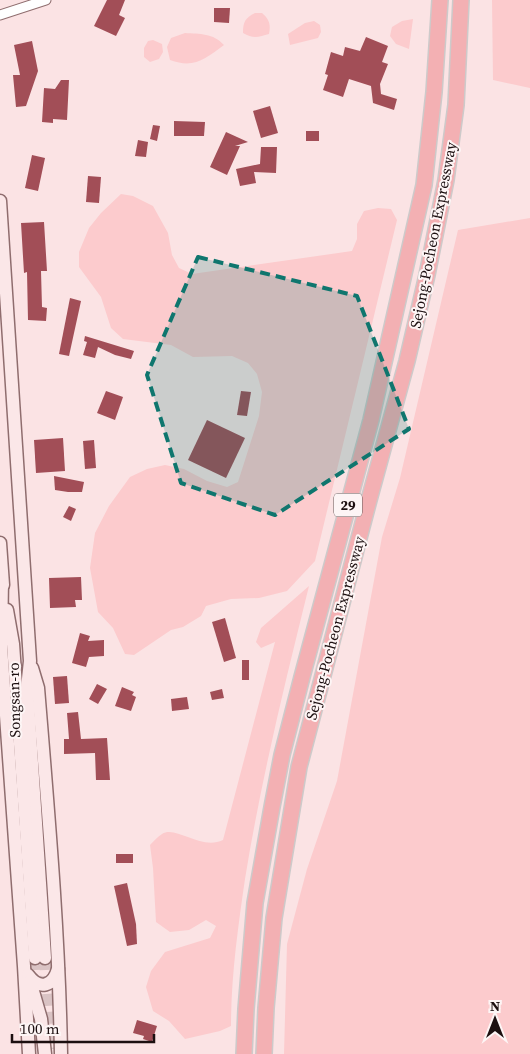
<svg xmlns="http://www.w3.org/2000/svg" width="530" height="1054" font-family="'Source Serif 4',serif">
<rect width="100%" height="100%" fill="#fbe3e4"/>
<g fill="#fccbcd">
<polygon points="492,0 530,0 530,88 493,80"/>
<path d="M255 13H262C269 19 271 24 269 34 259 37 253 39 243 33 243 22 245 18 255 13Z"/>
<polygon points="413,19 409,49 396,44 390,36 392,27 402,21"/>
<polygon points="314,21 320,25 321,32 318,38 290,45 288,34 305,23"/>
<path d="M185 33C200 34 213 33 224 45 205 59 194 69 170 60L167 47 171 38Z"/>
<polygon points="153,40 162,44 163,52 159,59 150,62 144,57 144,48 148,41"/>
<polygon points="121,194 133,196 153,206 168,233 172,255 179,268 192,274 352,251 357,239 357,224 364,211 378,208 391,209 397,220 315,561 287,591 259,598 231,599 206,606 201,616 183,627 171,630 134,655 125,654 113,628 98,612 90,568 95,533 109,506 130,477 147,469 165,465 184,469 207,481 227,487 238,482 259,416 262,392 257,374 248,363 232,356 193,357 171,345 123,339 111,328 101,297 79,267 79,252 89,228 101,213"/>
<polygon points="530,218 530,1054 284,1054 287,944 307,869 337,781 382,537 400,478 458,230"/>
<path d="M309 586C285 683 261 780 245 879 238 927 231 977 231 1026L220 1031 185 1039 169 1021 153 1011 146 987 151 971 165 952 210 938 216 926 206 920 189 930 170 932 156 922 153 868 150 845C154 841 157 837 162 834 176 825 201 851 223 840L275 642 261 648 256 642 261 628Z"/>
</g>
<g fill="#a24e57">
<polygon points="107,0 125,0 119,15 125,18 116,36 94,26"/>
<polygon points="214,8 230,8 229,23 214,22"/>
<polygon points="366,37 388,46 382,62 388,64 380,84 381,94 397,99 394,110 373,103 371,86 349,79 343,97 323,90 328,75 325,74 331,52 343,56 345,47 360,51"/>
<polygon points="32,41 38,71 26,106 16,107 13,75 20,75 14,45"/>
<polygon points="61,80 69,80 67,120 53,119 53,123 42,122 44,88 55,89"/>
<polygon points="270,106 278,133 261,138 253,111"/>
<polygon points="174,121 205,122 204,136 174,136"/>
<polygon points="153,125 160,126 157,141 150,139"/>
<rect x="306" y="131" width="13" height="10"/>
<polygon points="226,132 248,142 235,146 240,146 227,175 210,167"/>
<polygon points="138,140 148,142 146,157 135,156"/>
<polygon points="261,147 277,147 276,173 254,172 256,183 240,186 236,169 260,164"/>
<polygon points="32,155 45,158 38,191 25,188"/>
<polygon points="88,176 101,177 99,203 86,202"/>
<polygon points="44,222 47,271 41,271 42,307 47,308 46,321 28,320 27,272 24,273 21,223"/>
<polygon points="70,298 81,301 69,356 59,354"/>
<polygon points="85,336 134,351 131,359 115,355 98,347 95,358 83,355 87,342 84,341"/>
<polygon points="106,391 123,397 115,420 97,413"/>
<polygon points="241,391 251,392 247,416 237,415"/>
<polygon points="207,420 245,438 226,478 188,460"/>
<polygon points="63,438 65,471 36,473 34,440"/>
<polygon points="94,440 96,468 85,469 83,441"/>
<polygon points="54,476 84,482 82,492 68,492 55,490"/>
<polygon points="69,506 76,509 71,521 63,517"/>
<polygon points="81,577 82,600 75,600 76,607 50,608 49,578"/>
<polygon points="225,618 236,658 224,662 212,622"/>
<polygon points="80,633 90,636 88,641 104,640 104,656 89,657 86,667 72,663"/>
<rect x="242" y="660" width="7" height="20"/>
<polygon points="67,676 69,703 55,704 53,677"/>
<polygon points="97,684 107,689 98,704 89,699"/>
<polygon points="122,687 134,692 132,695 136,697 131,711 115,706"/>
<polygon points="222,689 224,698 212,700 210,692"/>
<polygon points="187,697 189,709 172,711 171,699"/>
<polygon points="78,712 81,739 107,738 110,780 96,780 95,753 64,754 64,739 69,739 67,713"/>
<rect x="116" y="854" width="17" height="9"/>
<polygon points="127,883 136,924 137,944 127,946 114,886"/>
<polygon points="137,1020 157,1026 152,1042 143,1039 144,1036 133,1033"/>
</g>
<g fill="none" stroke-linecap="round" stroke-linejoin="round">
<g stroke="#dac3c4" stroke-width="12" stroke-dasharray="12 6" stroke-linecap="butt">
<polyline points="35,958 36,991"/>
<polyline points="45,958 50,1049"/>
</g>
<g stroke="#8f6d6e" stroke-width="11">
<polyline id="street" points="0,15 46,0"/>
</g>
<g stroke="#8f6d6e" stroke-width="15">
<g id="secondary">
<polyline points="0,201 30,661 27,688 45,958"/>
<polyline points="0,543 3,585"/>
<polyline points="2,579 1,646 24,966 29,1054"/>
<polyline points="7,610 13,644 35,958"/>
<path d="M32 668 38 688C48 810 59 932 61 1054"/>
<path d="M28 975C40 991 53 986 58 969"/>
<polyline points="30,981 41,1019 45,1054"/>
</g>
</g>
<g stroke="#cdcaca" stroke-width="18">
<g id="highway">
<polyline points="244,1054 246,1009 255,903 272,807 282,755 302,677 371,420 424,185 434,92 440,0"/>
<polyline points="264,1054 266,1008 274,918 299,767 369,500 407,361 427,275 446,180 456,105 461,0"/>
</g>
</g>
<use href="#street" stroke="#fff" stroke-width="9"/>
<use href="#secondary" stroke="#fbe7e8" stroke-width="12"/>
<use href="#highway" stroke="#f3b0b3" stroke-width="15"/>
</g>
<path fill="#0f766e" fill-opacity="0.2" stroke="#0f766e" stroke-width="4" stroke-dasharray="10 6" stroke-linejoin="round" d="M198 257 357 296 409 429 275 515 181 483 147 375Z"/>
<g text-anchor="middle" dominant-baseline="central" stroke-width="4" stroke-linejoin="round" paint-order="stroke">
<rect fill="#fdf5f5" stroke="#605455" stroke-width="1" x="334" y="493.5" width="28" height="23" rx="4"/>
<g font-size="14" font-weight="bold" fill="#1c0f10">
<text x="348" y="505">29</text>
</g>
<g font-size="15" fill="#1c0f10" stroke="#fdf5f5">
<text transform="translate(433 235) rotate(-79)">Sejong-Pocheon Expressway</text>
<text transform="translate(335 628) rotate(-75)">Sejong-Pocheon Expressway</text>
<text transform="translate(14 700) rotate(-91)">Songsan-ro</text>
</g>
</g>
<g transform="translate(495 1019)" stroke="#fdf5f5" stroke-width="4" paint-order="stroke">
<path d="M0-4L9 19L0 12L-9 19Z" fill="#1c0f10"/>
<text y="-8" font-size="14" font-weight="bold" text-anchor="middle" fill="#1c0f10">N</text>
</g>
<path d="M12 1034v8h142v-8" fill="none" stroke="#1c0f10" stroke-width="2.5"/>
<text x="20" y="1034" font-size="15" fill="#1c0f10" stroke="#fdf5f5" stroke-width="4" paint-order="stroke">100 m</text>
</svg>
